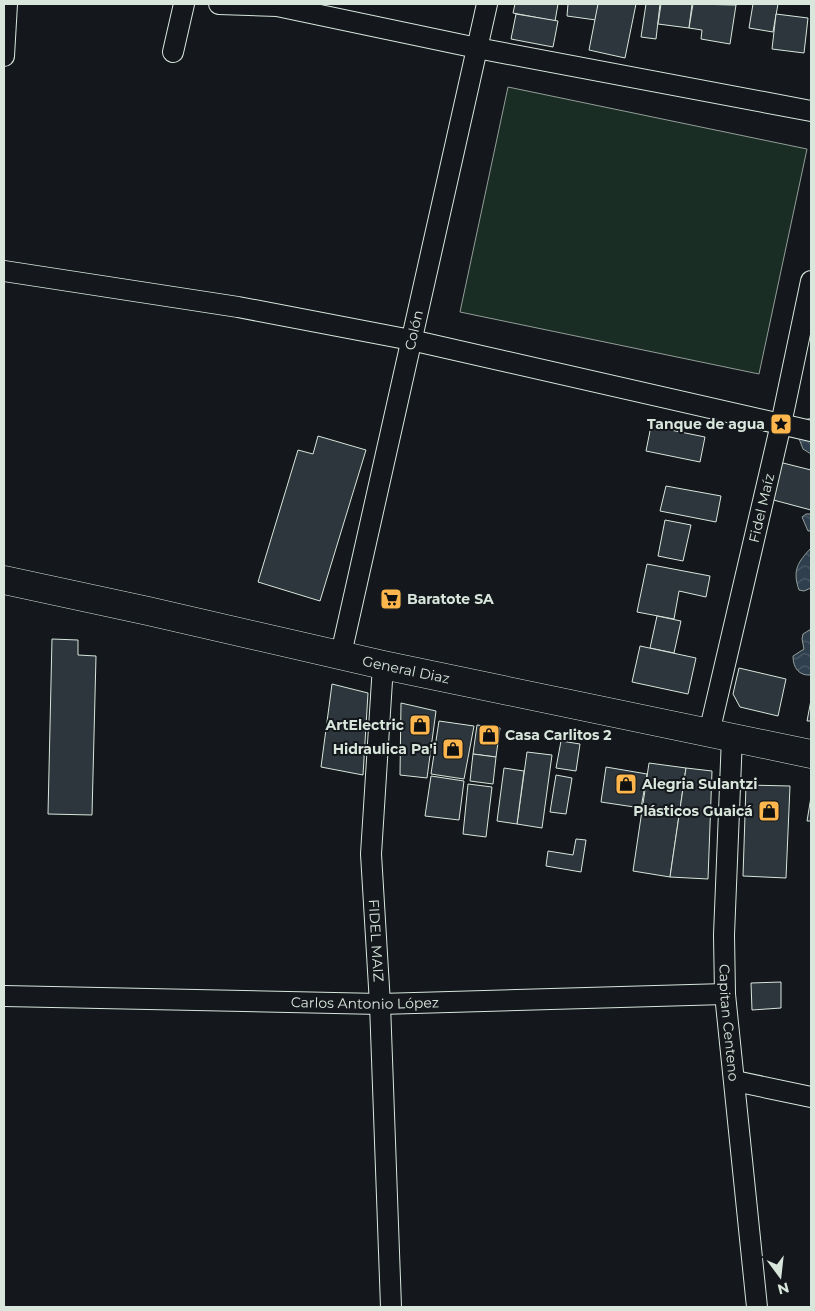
<svg xmlns="http://www.w3.org/2000/svg" width="815" height="1311" font-family="Montserrat,sans-serif">
<defs>
<pattern id="water-waves" width="16" height="10" patternUnits="userSpaceOnUse" patternTransform="scale(1.25)"><rect width="16" height="10" fill="#2f3f4d"/><path d="M0 5q4-4 8 0t8 0" fill="none" stroke="#4c5b66"/></pattern>
</defs>
<rect width="100%" height="100%" fill="#14181c"/>
<polygon fill="#1a2d24" stroke="#939e99" points="508,87 807,149 759,374 460,312"/>
<g fill="url(#water-waves)" stroke="#939e99">
<polygon points="811,418 811,454 803,449 798,436 804,420"/>
<polygon points="806,514 811,514 811,531 808,531 802,517"/>
<path d="M811 548V588L804 591 799 590C792 570 798 562 811 548Z"/>
<path d="M811 629V675C799 676 793 668 793 656L804 649 802 639 803 634Z"/>
</g>
<g fill="#2c363c" stroke="#d8e6dc">
<polygon points="515,4 558,4 555,21 513,13"/>
<polygon points="568,4 599,4 596,20 567,16"/>
<polygon points="598,4 636,4 625,58 589,50"/>
<polygon points="646,4 660,4 656,39 641,37"/>
<polygon points="661,4 692,4 689,28 658,24"/>
<polygon points="693,4 736,5 730,44 701,39 702,30 689,28"/>
<polygon points="753,4 778,4 773,32 749,28"/>
<polygon points="516,14 558,21 553,47 511,39"/>
<polygon points="776,14 808,18 804,53 772,49"/>
<polygon points="651,426 705,437 700,462 646,451"/>
<polygon points="318,436 366,450 320,601 258,582 298,450 313,454"/>
<polygon points="775,461 811,470 811,510 766,498"/>
<polygon points="666,486 721,496 716,522 660,511"/>
<polygon points="665,520 691,525 683,561 658,556"/>
<polygon points="647,564 710,576 706,597 679,591 674,619 637,612"/>
<polygon points="657,616 681,621 674,653 650,648"/>
<polygon points="52,639 78,640 78,655 96,656 92,815 48,814"/>
<polygon points="640,646 696,658 688,694 632,682"/>
<polygon points="739,668 786,679 778,716 740,707 733,694"/>
<polygon points="332,684 368,693 363,775 321,767"/>
<polygon points="811,700 811,721 807,721"/>
<polygon points="401,703 436,711 427,778 400,775"/>
<polygon points="439,721 474,726 464,779 431,774"/>
<polygon points="477,725 500,728 496,757 473,754"/>
<polygon points="561,741 580,744 576,771 556,768"/>
<polygon points="527,752 552,755 542,828 517,824"/>
<polygon points="473,754 496,757 493,784 470,781"/>
<polygon points="649,763 686,768 670,877 633,871"/>
<polygon points="606,767 647,774 641,808 601,802"/>
<polygon points="504,768 524,771 517,824 497,821"/>
<polygon points="686,768 712,771 708,879 670,877"/>
<polygon points="556,775 572,778 566,814 550,812"/>
<polygon points="431,776 464,781 459,820 425,816"/>
<polygon points="468,784 492,787 486,837 463,834"/>
<polygon points="746,785 790,786 786,878 743,876"/>
<polygon points="811,797 811,821 807,821"/>
<polygon points="576,839 586,840 581,872 546,866 548,851 573,855"/>
<polygon points="781,982 781,1008 752,1010 751,983"/>
</g>
<g fill="none" stroke-linecap="round" stroke-linejoin="round">
<g stroke="#d8e6dc" stroke-width="22">
<g id="minor">
<polyline points="219,4 277,6 477,48 811,111"/>
<polyline points="173,52 184,4"/>
<polyline points="4,56 7,4"/>
<polyline points="4,271 238,307 411,340 811,431"/>
<path id="s1" d="M341 654 487 4"/>
<path id="s2" d="M383 665 371 854 380 1004 391 1307"/>
<path id="s3" d="M709 733 781 424 811 281"/>
<path id="s4" d="M732 737 724 935 725 994 757 1307"/>
<path id="s5" d="M4 996 380 1004 725 994"/>
<polyline points="735,1081 811,1097"/>
</g>
</g>
<g stroke="#d8e6dc" stroke-width="29">
<g id="secondary">
<path id="s6" d="M4 580 148 611 383 665 811 754"/>
</g>
</g>
<use href="#minor" stroke="#14181c" stroke-width="20"/>
<use href="#secondary" stroke="#14181c" stroke-width="28"/>
</g>
<defs>
<g id="sight-square" transform="scale(1.125)"><rect x="-9" y="-9" width="18" height="18" rx="4" fill="#ffb74d" stroke="#14181c"/><path d="M0-6L1.8-2.2L6-1.7L2.9 1.2L3.7 5.4L0 3.3L-3.7 5.4L-2.9 1.2L-6-1.7L-1.8-2.2Z" fill="#111"/></g>
<g id="supermarket-square" transform="scale(1.125)"><rect x="-9" y="-9" width="18" height="18" rx="4" fill="#ffb74d" stroke="#14181c"/><path d="M-6-5.5h2.5l.6 2H6L4.5 2H-2.5L-4.4-4H-6ZM-1.5 3.2a1.3 1.3 0 1 0 .1 0ZM3 3.2a1.3 1.3 0 1 0 .1 0Z" fill="#111"/></g>
<g id="shop-square" transform="scale(1.125)"><rect x="-9" y="-9" width="18" height="18" rx="4" fill="#ffb74d" stroke="#14181c"/><path d="M-5-2.5h2.3a2.7 3.5 0 0 1 5.4 0H5L5.5 6h-11ZM-1.5-2.5h3a1.5 2.3 0 0 0-3 0Z" fill="#111"/></g>
</defs>
<g fill-rule="evenodd">
<use href="#sight-square" x="781" y="424"/>
<use href="#supermarket-square" x="391" y="599"/>
<use href="#shop-square" x="420" y="725"/>
<use href="#shop-square" x="489" y="735"/>
<use href="#shop-square" x="453" y="749"/>
<use href="#shop-square" x="626" y="784"/>
<use href="#shop-square" x="769" y="811"/>
</g>
<g text-anchor="middle" dominant-baseline="central" stroke-width="4" stroke-linejoin="round" paint-order="stroke">
<g font-size="14" fill="#d8e6dc" stroke="#14181c">
<text stroke="none"><textPath href="#s1" startOffset="332">Colón</textPath></text>
<text stroke="none"><textPath href="#s3" startOffset="231">Fidel Maíz</textPath></text>
<text stroke="none"><textPath href="#s6" startOffset="412">General Diaz</textPath></text>
<text stroke="none"><textPath href="#s2" startOffset="276">FIDEL MAIZ</textPath></text>
<text stroke="none"><textPath href="#s5" startOffset="361">Carlos Antonio López</textPath></text>
<text stroke="none"><textPath href="#s4" startOffset="286">Capitan Centeno</textPath></text>
</g>
<g font-size="14" font-weight="bold" fill="#d8e6dc" stroke="#14181c" text-anchor="end">
<text x="765" y="424">Tanque de agua</text>
<text x="407" y="599" text-anchor="start">Baratote SA</text>
<text x="404" y="725">ArtElectric</text>
<text x="505" y="735" text-anchor="start">Casa Carlitos 2</text>
<text x="437" y="749">Hidraulica Pa'i</text>
<text x="642" y="784" text-anchor="start">Alegria Sulantzi</text>
<text x="753" y="811">Plásticos Guaicá</text>
</g>
</g>
<rect width="815" height="1311" fill="none" stroke="#d8e6dc" stroke-width="10"/>
<g transform="translate(780 1276) rotate(165)" stroke="#14181c" stroke-width="4" paint-order="stroke">
<path d="M0-4L9 19L0 12L-9 19Z" fill="#d8e6dc"/>
<text y="-8" font-size="14" font-weight="bold" text-anchor="middle" fill="#d8e6dc">N</text>
</g>
</svg>
